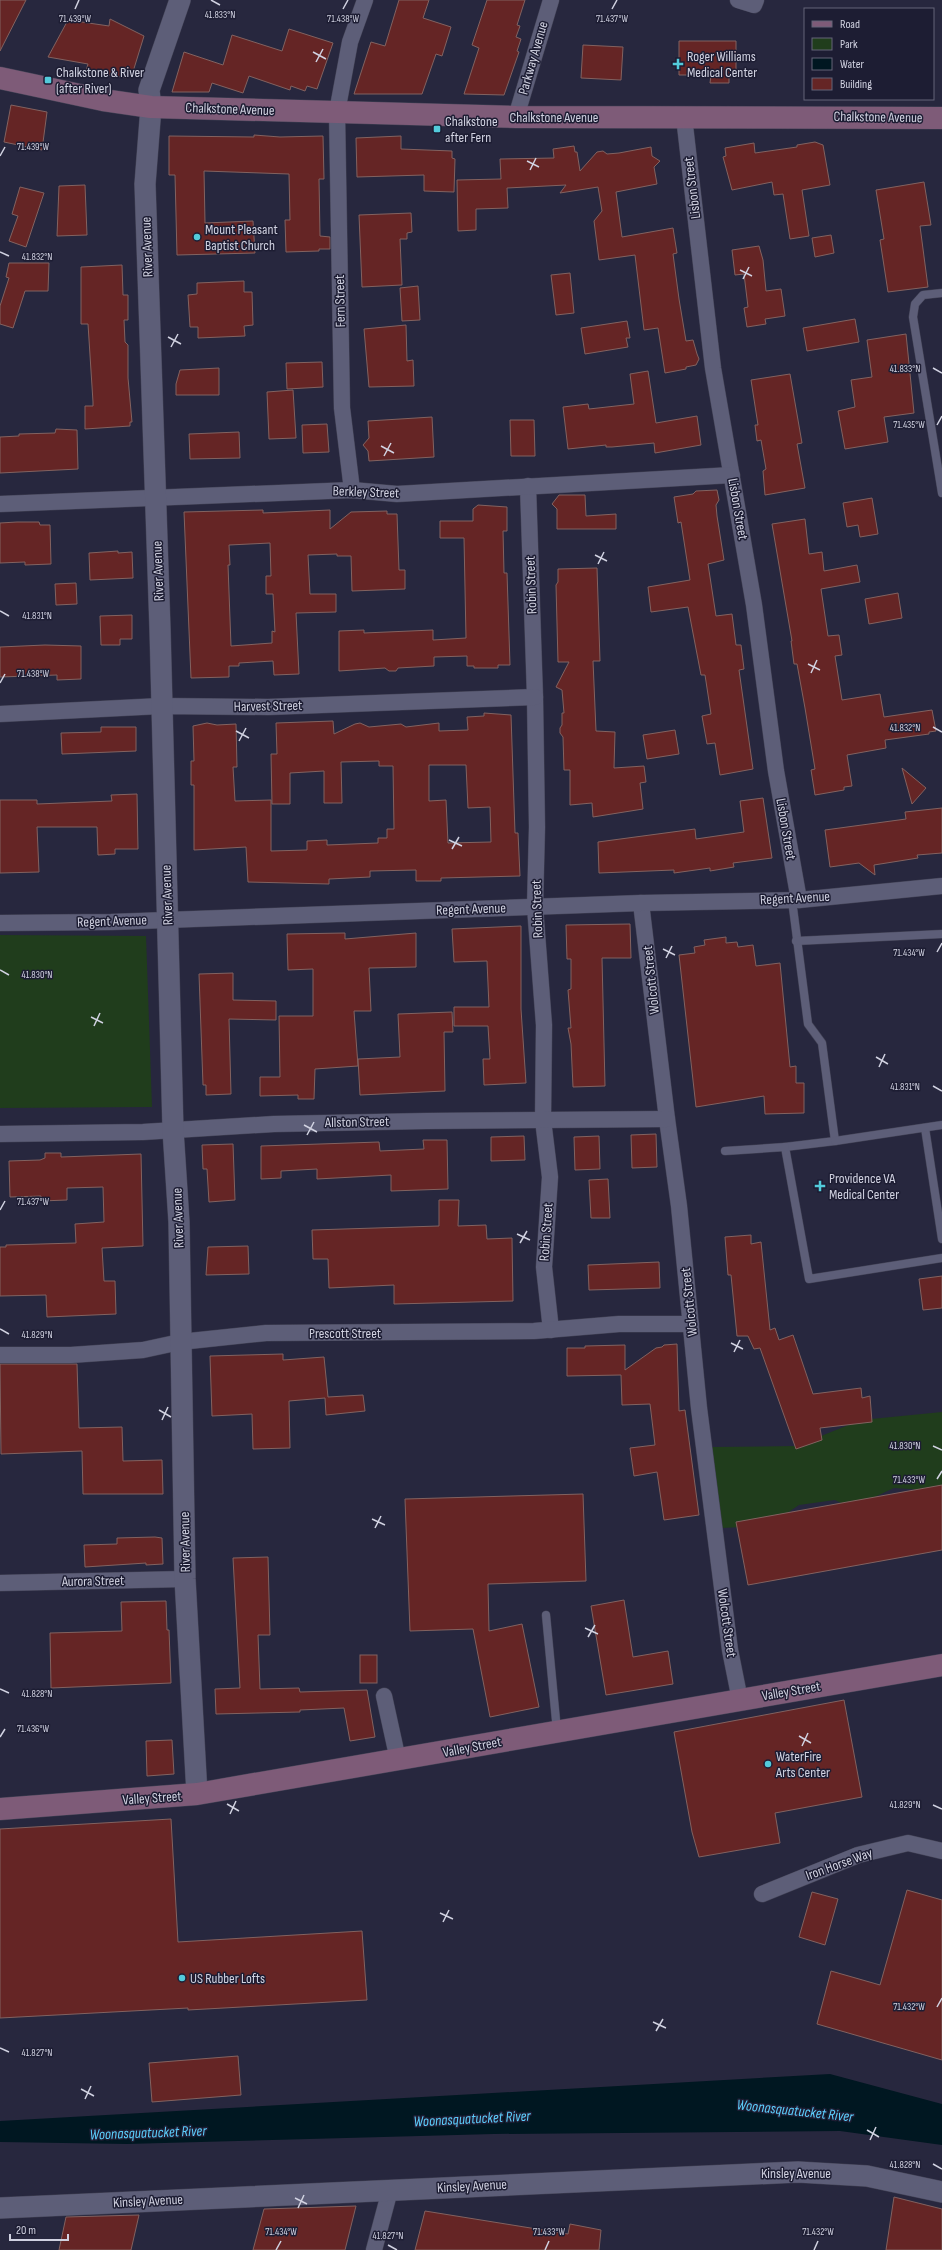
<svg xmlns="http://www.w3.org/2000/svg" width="942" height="2250" font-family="'Sofia Sans Condensed',sans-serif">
<rect width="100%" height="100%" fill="#27273e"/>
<g fill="#203d1c">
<polygon points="0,935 146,936 152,1107 0,1108"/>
<polygon points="942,1412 942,1491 894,1488 851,1508 835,1500 799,1505 768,1526 720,1528 712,1447 796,1446 861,1420"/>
</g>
<polygon fill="#001721" points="830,2074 942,2104 942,2145 840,2131 494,2134 127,2144 0,2142 0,2121"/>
<g fill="#652525" stroke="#826260" fill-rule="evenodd">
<polygon points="0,0 26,0 0,51"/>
<polygon points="399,0 429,0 423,18 451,27 442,56 436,54 422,94 354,94 371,42 385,46"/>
<polygon points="487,0 525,0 517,25 520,26 516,37 521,39 517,51 519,52 504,95 464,94 479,48 472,45"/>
<polygon points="110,19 144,36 132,75 128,74 127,78 86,71 88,64 48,57 68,20 109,26"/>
<polygon points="289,29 333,43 317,89 307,86 305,91 291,86 290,90 249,76 243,93 212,83 209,92 172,92 184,52 223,65 232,35 282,51"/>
<polygon points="679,41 736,41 736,74 729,74 729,83 710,83 711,75 679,75"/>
<polygon points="583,45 623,47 621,80 581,78"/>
<polygon points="11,105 47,112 42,150 4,142"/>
<polygon points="254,135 280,137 323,136 324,179 319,179 320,236 330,237 330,249 319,249 319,251 286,252 285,220 290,220 289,174 204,171 205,223 253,221 255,253 177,255 175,175 169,175 169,136 254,137"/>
<polygon points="401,136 401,149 452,151 452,158 455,159 454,192 424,191 424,175 357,177 356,138"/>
<polygon points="815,142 823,145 830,185 802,190 809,236 790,239 783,194 774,195 772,182 732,190 723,157 726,156 725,148 754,143 755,153 797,147 797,145"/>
<polygon points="574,146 575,152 577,152 580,171 597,152 603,151 607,154 619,153 651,147 652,156 660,161 654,167 657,184 616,192 622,237 673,228 677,253 673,254 679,299 686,341 693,340 697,354 699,359 696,365 686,367 686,369 665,373 658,328 644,330 635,255 599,260 594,221 602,211 598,187 560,193 566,185 507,188 508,208 476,209 476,230 458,231 457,180 501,179 500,159 554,158 553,149"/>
<polygon points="924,182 931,225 920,226 928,287 888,292 880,240 884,239 876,190"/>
<polygon points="85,185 87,235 57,236 59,186"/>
<polygon points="20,187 44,193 26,247 9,241 18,216 12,214"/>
<polygon points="411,213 412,232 407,233 407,239 400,239 402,285 362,287 359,215"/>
<polygon points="831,235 834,253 815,257 812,238"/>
<polygon points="759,246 763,260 766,291 781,289 785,316 765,319 766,324 747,327 744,308 748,307 744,274 735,275 732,250"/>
<polygon points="9,263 49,263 48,291 25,291 13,328 0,324 0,306 9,278 6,277"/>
<polygon points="122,265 123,295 128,295 128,320 124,320 125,342 128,345 128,378 132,422 130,422 130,426 85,429 85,406 93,406 93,402 88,324 81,324 81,267"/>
<polygon points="570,273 574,313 556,315 551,275"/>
<polygon points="244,281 244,292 252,292 253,325 244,326 245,336 198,338 198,327 190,327 188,295 197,294 197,283"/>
<polygon points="418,286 420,320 402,321 400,288"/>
<polygon points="855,319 859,342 807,351 803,328"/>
<polygon points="627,321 630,338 626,338 628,347 585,354 581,328"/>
<polygon points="406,325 407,361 413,360 414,386 369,387 364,329"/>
<polygon points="906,334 914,413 884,417 888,442 845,449 838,411 855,407 851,380 872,377 867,340"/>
<polygon points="322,362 323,387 287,389 286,363"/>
<polygon points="219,368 219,395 176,395 176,384 180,370"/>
<polygon points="648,371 656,423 697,416 701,445 655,453 654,443 612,447 606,447 606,445 568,449 563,407 588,404 589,409 634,404 630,374"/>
<polygon points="790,374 802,443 797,444 805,488 765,495 763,471 766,469 761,440 757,441 755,425 758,425 751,380"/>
<polygon points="293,390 296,438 269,439 267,392"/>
<polygon points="432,417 434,457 369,461 368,451 363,445 369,438 368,421"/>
<polygon points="510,420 534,420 535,456 511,456"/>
<polygon points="327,424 329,452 303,453 302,425"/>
<polygon points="56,429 77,430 78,469 0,473 0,437 19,436 19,434 55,433"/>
<polygon points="239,432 240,458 190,459 189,434"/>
<polygon points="717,490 719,500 716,505 717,516 724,560 708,564 716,616 732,614 736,645 741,645 744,669 739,670 753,769 720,775 715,743 707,744 702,716 711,714 705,675 701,675 688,607 651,612 648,587 690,580 681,522 678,523 674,497 693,494 696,491"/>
<polygon points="559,495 585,495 586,516 616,514 616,529 557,529 557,509 552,504"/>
<polygon points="872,498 878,534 860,537 858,525 847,527 843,503"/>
<polygon points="478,505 507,507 507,531 503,531 504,573 507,573 510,665 498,665 498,668 474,668 474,666 467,666 467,656 434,657 434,666 398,668 396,671 389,671 385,668 339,671 339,631 364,630 364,633 433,630 433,640 466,638 464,538 440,538 440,521 473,521 473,509"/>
<path d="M263 510V513L330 510V529L351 512 387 511V514H397L399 570H405V589L352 591 351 556H337V554L308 555 310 594H336V612L296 613 299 674 274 675 273 661 239 663V666H229V677L191 678 184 512ZM270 543 271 576H266V594H273L275 632 272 631V643L231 646 228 565H230L229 545Z"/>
<polygon points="805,519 809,554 822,552 824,571 857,565 860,582 821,589 828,636 839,635 842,655 835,656 842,700 880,694 884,717 932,710 936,731 929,732 929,734 885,740 886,748 847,755 852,786 844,787 844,790 815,795 811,770 815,769 805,708 797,664 794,664 791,641 792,641 772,524"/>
<polygon points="17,522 39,522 40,525 50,525 51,564 25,565 25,562 0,563 0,523"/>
<polygon points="118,551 118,553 132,552 133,578 90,580 89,553"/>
<polygon points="597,568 600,661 593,661 596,731 615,732 614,768 644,766 646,782 640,783 643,809 593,817 592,803 570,805 570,770 564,770 563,737 560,733 560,728 562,725 562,713 564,713 562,690 556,687 569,662 558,662 556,585 558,582 558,569"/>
<polygon points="76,583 77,604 56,605 55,584"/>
<polygon points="898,593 902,618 869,624 865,599"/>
<polygon points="132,615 132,639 120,639 120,645 101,645 100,616"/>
<polygon points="45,645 81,646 81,679 57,680 57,675 0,677 0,647"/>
<path d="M484 713 511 715 515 833H518L520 876 441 878V881H416V870L370 871V877L329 879V884L248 882 246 847 194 850V785H191V761H194L193 726 207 723 217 725 236 724 237 767H233L235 801 271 800V851L307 850V841L327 840V845L378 843V838H387V829H394L393 766H379V761L341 762 342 803H324V771L290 773V804H272L271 754H277L276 723 333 721 334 734 355 724 360 723 369 727 401 724 406 727 439 723V731L468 730 467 717 484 716ZM429 765H466L468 808 490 807 491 842 448 843 446 800 429 801Z"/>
<polygon points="101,727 136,727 136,751 62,754 61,733 101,732"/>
<polygon points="675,730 679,754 647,759 643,735"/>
<polygon points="902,768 926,788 912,804"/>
<polygon points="137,794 138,849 115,849 115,854 98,855 97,827 37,827 39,872 0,873 0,800 37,800 37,804 112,801 111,795"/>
<polygon points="763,798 772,858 733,863 734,867 710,871 710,868 674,873 674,870 599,873 598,842 695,829 696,839 744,832 740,801"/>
<polygon points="942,808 942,853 917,855 918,858 874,865 875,875 859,863 830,867 825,830 906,819 905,812"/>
<polygon points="630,924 631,958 602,958 605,1086 573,1087 571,1044 568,1028 571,1028 568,990 571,989 571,959 567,959 566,925"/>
<polygon points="521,926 521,1009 526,1083 484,1085 483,1059 490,1059 488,1026 454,1026 454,1007 489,1007 487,961 454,962 452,929"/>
<polygon points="345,933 345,939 416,933 416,967 369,968 371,1011 354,1011 358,1066 315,1069 314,1099 298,1099 298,1095 260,1096 260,1077 280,1077 279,1016 313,1016 313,969 288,970 287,934"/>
<polygon points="726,937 726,943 737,942 738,947 753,945 756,966 780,963 790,1067 796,1066 796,1083 804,1083 804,1113 765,1114 764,1096 696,1107 679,955 695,953 694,947 705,945 704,940"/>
<polygon points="233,973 233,1000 276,1001 276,1020 229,1019 231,1094 206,1095 206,1085 203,1085 199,974"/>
<polygon points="452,1012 453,1032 444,1032 445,1091 360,1095 358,1059 400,1057 398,1014"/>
<polygon points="656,1134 657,1167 632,1168 631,1135"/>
<polygon points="524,1136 525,1160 491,1161 491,1137"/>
<polygon points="599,1136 600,1169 575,1170 574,1137"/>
<polygon points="423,1140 447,1140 448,1189 391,1191 391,1175 317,1179 317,1169 281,1171 281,1178 261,1179 261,1146 379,1142 380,1151 424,1149"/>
<polygon points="233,1144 235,1200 209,1202 207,1169 203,1169 202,1145"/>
<polygon points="45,1153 61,1153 61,1157 141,1154 143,1246 102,1248 104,1281 115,1281 116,1314 47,1317 46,1295 0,1296 0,1247 6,1247 6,1245 76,1243 75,1224 104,1222 103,1187 67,1188 67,1200 41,1201 41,1196 10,1197 9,1161 40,1160 45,1158"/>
<polygon points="608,1179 610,1218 591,1218 589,1180"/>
<polygon points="439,1200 459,1200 458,1226 486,1225 487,1239 512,1238 513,1301 394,1304 394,1285 329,1288 328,1259 313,1259 312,1230 439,1226"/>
<polygon points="751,1235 751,1244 761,1242 770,1330 775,1328 779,1340 793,1335 813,1394 861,1388 862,1398 870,1396 872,1422 820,1428 822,1440 796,1449 760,1348 754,1349 748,1336 737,1336 731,1275 728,1275 725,1237"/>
<polygon points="248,1246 249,1274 206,1275 208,1247"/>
<polygon points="659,1262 660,1288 589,1290 588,1265"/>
<polygon points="942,1276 942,1308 923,1310 919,1279"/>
<polygon points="677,1344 679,1411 685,1410 699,1515 664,1520 657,1472 634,1476 630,1448 655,1445 650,1404 622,1405 621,1375 567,1376 567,1348 585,1348 585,1346 625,1345 625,1370 656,1348 662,1347 664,1345"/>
<polygon points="283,1354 283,1360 324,1357 328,1397 363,1395 365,1411 326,1415 325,1398 289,1401 290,1448 253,1449 252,1414 212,1416 210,1356"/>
<polygon points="0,1364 77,1364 79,1428 122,1427 123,1461 162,1460 163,1494 83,1494 82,1451 1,1454"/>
<polygon points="942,1485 942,1550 748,1585 736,1522"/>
<polygon points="583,1494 586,1581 488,1584 489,1631 522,1624 539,1707 490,1717 473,1629 410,1631 405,1499"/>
<polygon points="155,1537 162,1538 163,1564 146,1565 146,1563 85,1567 84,1545 117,1544 117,1538"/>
<polygon points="268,1557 270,1635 258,1635 260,1689 299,1688 300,1692 367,1690 375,1737 350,1741 344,1708 300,1710 300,1712 216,1714 215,1689 240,1688 233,1558"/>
<polygon points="624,1600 633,1657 668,1651 673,1684 606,1695 591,1606"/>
<polygon points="166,1601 167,1630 169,1630 171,1683 51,1688 50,1633 122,1631 121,1602"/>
<rect x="360" y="1655" width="17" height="28"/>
<polygon points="844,1700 862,1797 775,1813 780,1843 699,1857 692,1832 674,1732"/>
<polygon points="172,1740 174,1774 147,1776 146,1741"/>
<polygon points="171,1819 178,1942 362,1931 367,2000 188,2010 188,2008 0,2018 0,1829"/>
<polygon points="907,1890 942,1900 942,2060 817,2024 831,1971 880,1985"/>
<polygon points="812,1892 838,1899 825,1945 799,1937"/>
<polygon points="238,2056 241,2095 152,2102 149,2063"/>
<polygon points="894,2197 942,2209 942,2250 886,2250"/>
<polygon points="356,2206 345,2250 253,2250 264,2209"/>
<polygon points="425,2211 568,2234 570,2224 601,2230 599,2250 415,2250"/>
<polygon points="139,2215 131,2250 59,2250 66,2217"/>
</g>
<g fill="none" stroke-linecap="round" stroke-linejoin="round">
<g stroke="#424255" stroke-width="9">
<g id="service">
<polyline points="942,293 923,295 915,304 913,317 942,493"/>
<polyline points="792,900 808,1024 822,1043 835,1141 785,1147 809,1279 942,1258"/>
<polyline points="796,941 942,934"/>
<polyline points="925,1128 942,1239"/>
<polyline points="835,1141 942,1125"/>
<polyline points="725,1151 785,1147"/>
<polyline points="546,1615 557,1731"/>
</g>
</g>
<g stroke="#424255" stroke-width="17">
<g id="minor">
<polyline points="738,0 754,5 756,0"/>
<polyline points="516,117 551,0"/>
<polyline points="684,117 713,368 754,605 776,771 799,900"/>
<polyline points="528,486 535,697 537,827 535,907 544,1025 543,1120 550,1177 544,1267 551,1330"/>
<polyline points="352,490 342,408 337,112 350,42 365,0"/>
<polyline points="0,504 352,490 397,494 732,475"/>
<polyline points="0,714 161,706 268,707 535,697"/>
<polyline points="641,903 667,1119 679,1206 699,1408 730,1650 740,1700"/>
<polyline points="0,923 111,922 641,903 799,900 942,886"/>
<polyline points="0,1134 143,1132 274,1124 426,1121 667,1119"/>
<polyline points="0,1355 71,1355 143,1350 180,1342 266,1333 534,1331 619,1324 691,1324"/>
<polyline points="0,1583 185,1579"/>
<polyline points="384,1696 398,1760"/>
<polyline points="762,1894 858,1855 908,1843 942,1851"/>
<polyline points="374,2250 390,2190"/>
</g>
</g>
<g stroke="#424255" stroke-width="22">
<g id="tertiary">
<polyline points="180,0 149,90 151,107 145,184 160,629 173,1130 179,1222 185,1579 197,1794"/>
<polyline points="0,2208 798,2172 867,2176 942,2192"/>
</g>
</g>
<g stroke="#424255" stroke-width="23">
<g id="secondary">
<polyline points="0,78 103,100 151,107 516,117 942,118"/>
<polyline points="0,1809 197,1794 942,1665"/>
</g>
</g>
<use href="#service" stroke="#5d5e78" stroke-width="8"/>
<use href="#minor" stroke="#5d5e78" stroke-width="16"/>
<use href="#tertiary" stroke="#5d5e78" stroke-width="21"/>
<use href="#secondary" stroke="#7e5b78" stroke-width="22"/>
</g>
<path fill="none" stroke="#d1d2e1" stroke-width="1.5" d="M211 0 220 5M75 9 79 0M343 9 348 0M612 9 617 0M313 52 326 59M316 62 323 49M0 156 5 147M527 161 539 167M530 170 536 158M0 252 9 256M740 270 752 276M743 279 749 267M168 337 181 344M171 347 178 334M933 368 942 373M937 425 942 416M381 446 394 453M384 456 391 443M595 555 607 561M598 564 604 552M0 611 9 616M808 664 820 670M811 673 817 660M0 683 5 674M933 727 942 732M236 731 249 738M239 741 246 728M449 840 462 846M452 849 459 837M663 949 675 955M937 952 942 943M666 958 672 946M0 970 9 975M91 1017 103 1023M94 1026 100 1013M876 1057 888 1064M879 1067 885 1054M933 1086 942 1091M304 1125 317 1132M307 1135 314 1122M0 1210 5 1201M517 1234 530 1240M520 1243 527 1231M0 1329 9 1334M731 1343 743 1349M734 1352 740 1340M159 1410 171 1417M162 1420 168 1407M933 1446 942 1450M937 1479 942 1471M372 1519 385 1525M375 1528 381 1516M585 1628 598 1634M588 1637 595 1625M0 1689 9 1693M799 1736 811 1743M0 1737 5 1729M802 1746 808 1733M227 1804 239 1811M933 1805 942 1809M230 1814 236 1801M440 1913 453 1919M443 1922 449 1910M937 2007 942 1998M653 2022 666 2028M656 2031 663 2019M0 2048 9 2052M81 2089 94 2096M85 2099 91 2086M867 2130 879 2137M870 2140 876 2127M933 2164 942 2169M295 2198 307 2204M298 2208 304 2195M388 2245 397 2250M276 2250 281 2241M545 2250 549 2241M814 2250 818 2241"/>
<g fill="#53cbdb" stroke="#1d1d33" stroke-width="1.5">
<path d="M676 58h4v4h4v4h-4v4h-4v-4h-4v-4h4z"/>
<rect x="44" y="76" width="8" height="8" rx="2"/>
<rect x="433" y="125" width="8" height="8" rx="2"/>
<circle cx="197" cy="237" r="4"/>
<path d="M818 1180h4v4h4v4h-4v4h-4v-4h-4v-4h4z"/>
<circle cx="768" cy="1764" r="4"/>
<circle cx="182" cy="1978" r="4"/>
</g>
<g text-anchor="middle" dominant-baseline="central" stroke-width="3" stroke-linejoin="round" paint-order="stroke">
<g font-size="14" fill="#d1d2e1" stroke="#1d1d33" text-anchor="start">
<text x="687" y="56">Roger Williams<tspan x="687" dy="16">Medical Center</tspan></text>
<text x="56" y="72">Chalkstone &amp; River<tspan x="56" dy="16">(after River)</tspan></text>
<text x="445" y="121">Chalkstone<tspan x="445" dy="16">after Fern</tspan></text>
<text x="205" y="229">Mount Pleasant<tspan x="205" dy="16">Baptist Church</tspan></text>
<text x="829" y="1178">Providence VA<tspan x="829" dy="16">Medical Center</tspan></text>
<text x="776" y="1756">WaterFire<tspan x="776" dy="16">Arts Center</tspan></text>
<text x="190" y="1978">US Rubber Lofts</text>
</g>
<g font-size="14" fill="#d1d2e1" stroke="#1d1d33">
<text transform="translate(533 58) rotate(-74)">Parkway Avenue</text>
<text transform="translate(230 109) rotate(2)">Chalkstone Avenue</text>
<text x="554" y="117">Chalkstone Avenue</text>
<text transform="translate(878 117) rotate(1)">Chalkstone Avenue</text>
<text transform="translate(692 188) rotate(-97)">Lisbon Street</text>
<text transform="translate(147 247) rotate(-92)">River Avenue</text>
<text transform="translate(340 301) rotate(-91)">Fern Street</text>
<text transform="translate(366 492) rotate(2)">Berkley Street</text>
<text transform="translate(738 509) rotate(80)">Lisbon Street</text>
<text transform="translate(158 571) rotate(-92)">River Avenue</text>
<text transform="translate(531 585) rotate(-92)">Robin Street</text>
<text transform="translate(268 706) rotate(-1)">Harvest Street</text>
<text transform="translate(786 829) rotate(80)">Lisbon Street</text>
<text transform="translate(167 895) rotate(-92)">River Avenue</text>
<text transform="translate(795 898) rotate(-3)">Regent Avenue</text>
<text transform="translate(471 909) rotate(-2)">Regent Avenue</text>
<text transform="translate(537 909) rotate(-92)">Robin Street</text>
<text transform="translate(112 921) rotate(-2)">Regent Avenue</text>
<text transform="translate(651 980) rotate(-96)">Wolcott Street</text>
<text transform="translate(357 1122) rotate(-1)">Allston Street</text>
<text transform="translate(178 1218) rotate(-92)">River Avenue</text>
<text transform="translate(546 1232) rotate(-86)">Robin Street</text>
<text transform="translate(689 1302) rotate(-96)">Wolcott Street</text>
<text x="345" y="1333">Prescott Street</text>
<text transform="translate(185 1542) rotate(-91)">River Avenue</text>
<text transform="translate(93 1581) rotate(-1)">Aurora Street</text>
<text transform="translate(727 1623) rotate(82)">Wolcott Street</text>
<text transform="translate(791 1691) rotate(-10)">Valley Street</text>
<text transform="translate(472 1747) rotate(-11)">Valley Street</text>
<text transform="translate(152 1798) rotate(-4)">Valley Street</text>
<text transform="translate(839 1864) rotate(-20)">Iron Horse Way</text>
<text x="796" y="2173">Kinsley Avenue</text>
<text transform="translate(472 2186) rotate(-3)">Kinsley Avenue</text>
<text transform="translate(148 2201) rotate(-3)">Kinsley Avenue</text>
</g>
<g font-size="15" font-style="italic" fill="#5ccffd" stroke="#1d1d33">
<text transform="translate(795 2111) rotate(6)">Woonasquatucket River</text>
<text transform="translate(472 2119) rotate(-3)">Woonasquatucket River</text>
<text transform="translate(148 2133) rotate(-2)">Woonasquatucket River</text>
</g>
</g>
<g font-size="10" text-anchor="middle" fill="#d1d2e1" stroke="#1d1d33" stroke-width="3" stroke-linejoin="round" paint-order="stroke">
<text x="220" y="18">41.833°N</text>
<text x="75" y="22">71.439°W</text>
<text x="343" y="22">71.438°W</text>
<text x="612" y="22">71.437°W</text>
<text x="33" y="150">71.439°W</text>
<text x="37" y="260">41.832°N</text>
<text x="905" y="372">41.833°N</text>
<text x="909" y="428">71.435°W</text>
<text x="37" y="619">41.831°N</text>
<text x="33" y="677">71.438°W</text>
<text x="905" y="731">41.832°N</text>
<text x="909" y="956">71.434°W</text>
<text x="37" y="978">41.830°N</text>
<text x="905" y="1090">41.831°N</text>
<text x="33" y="1205">71.437°W</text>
<text x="37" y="1338">41.829°N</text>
<text x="905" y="1449">41.830°N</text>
<text x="909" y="1483">71.433°W</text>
<text x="37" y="1697">41.828°N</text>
<text x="33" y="1732">71.436°W</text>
<text x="905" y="1808">41.829°N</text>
<text x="909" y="2010">71.432°W</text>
<text x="37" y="2056">41.827°N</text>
<text x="905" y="2168">41.828°N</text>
<text x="281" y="2235">71.434°W</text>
<text x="549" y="2235">71.433°W</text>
<text x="818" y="2235">71.432°W</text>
<text x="388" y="2239">41.827°N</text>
</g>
<rect x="804" y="8" width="130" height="92" fill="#1d1d33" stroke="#656579"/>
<rect x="812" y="21" width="20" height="6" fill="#7e5b78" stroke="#656579"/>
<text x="840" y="28" font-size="12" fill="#d1d2e1">Road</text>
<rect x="812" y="38" width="20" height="12" fill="#203d1c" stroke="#656579"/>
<text x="840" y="48" font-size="12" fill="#d1d2e1">Park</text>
<rect x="812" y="58" width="20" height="12" fill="#001721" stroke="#656579"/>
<text x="840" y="68" font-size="12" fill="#d1d2e1">Water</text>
<rect x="812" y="78" width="20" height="12" fill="#652525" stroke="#656579"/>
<text x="840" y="88" font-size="12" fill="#d1d2e1">Building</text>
<path d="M10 2234v6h58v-6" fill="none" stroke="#d1d2e1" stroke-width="2"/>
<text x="16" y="2234" font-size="12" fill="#d1d2e1" stroke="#1d1d33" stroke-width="3" paint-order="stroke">20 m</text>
</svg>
